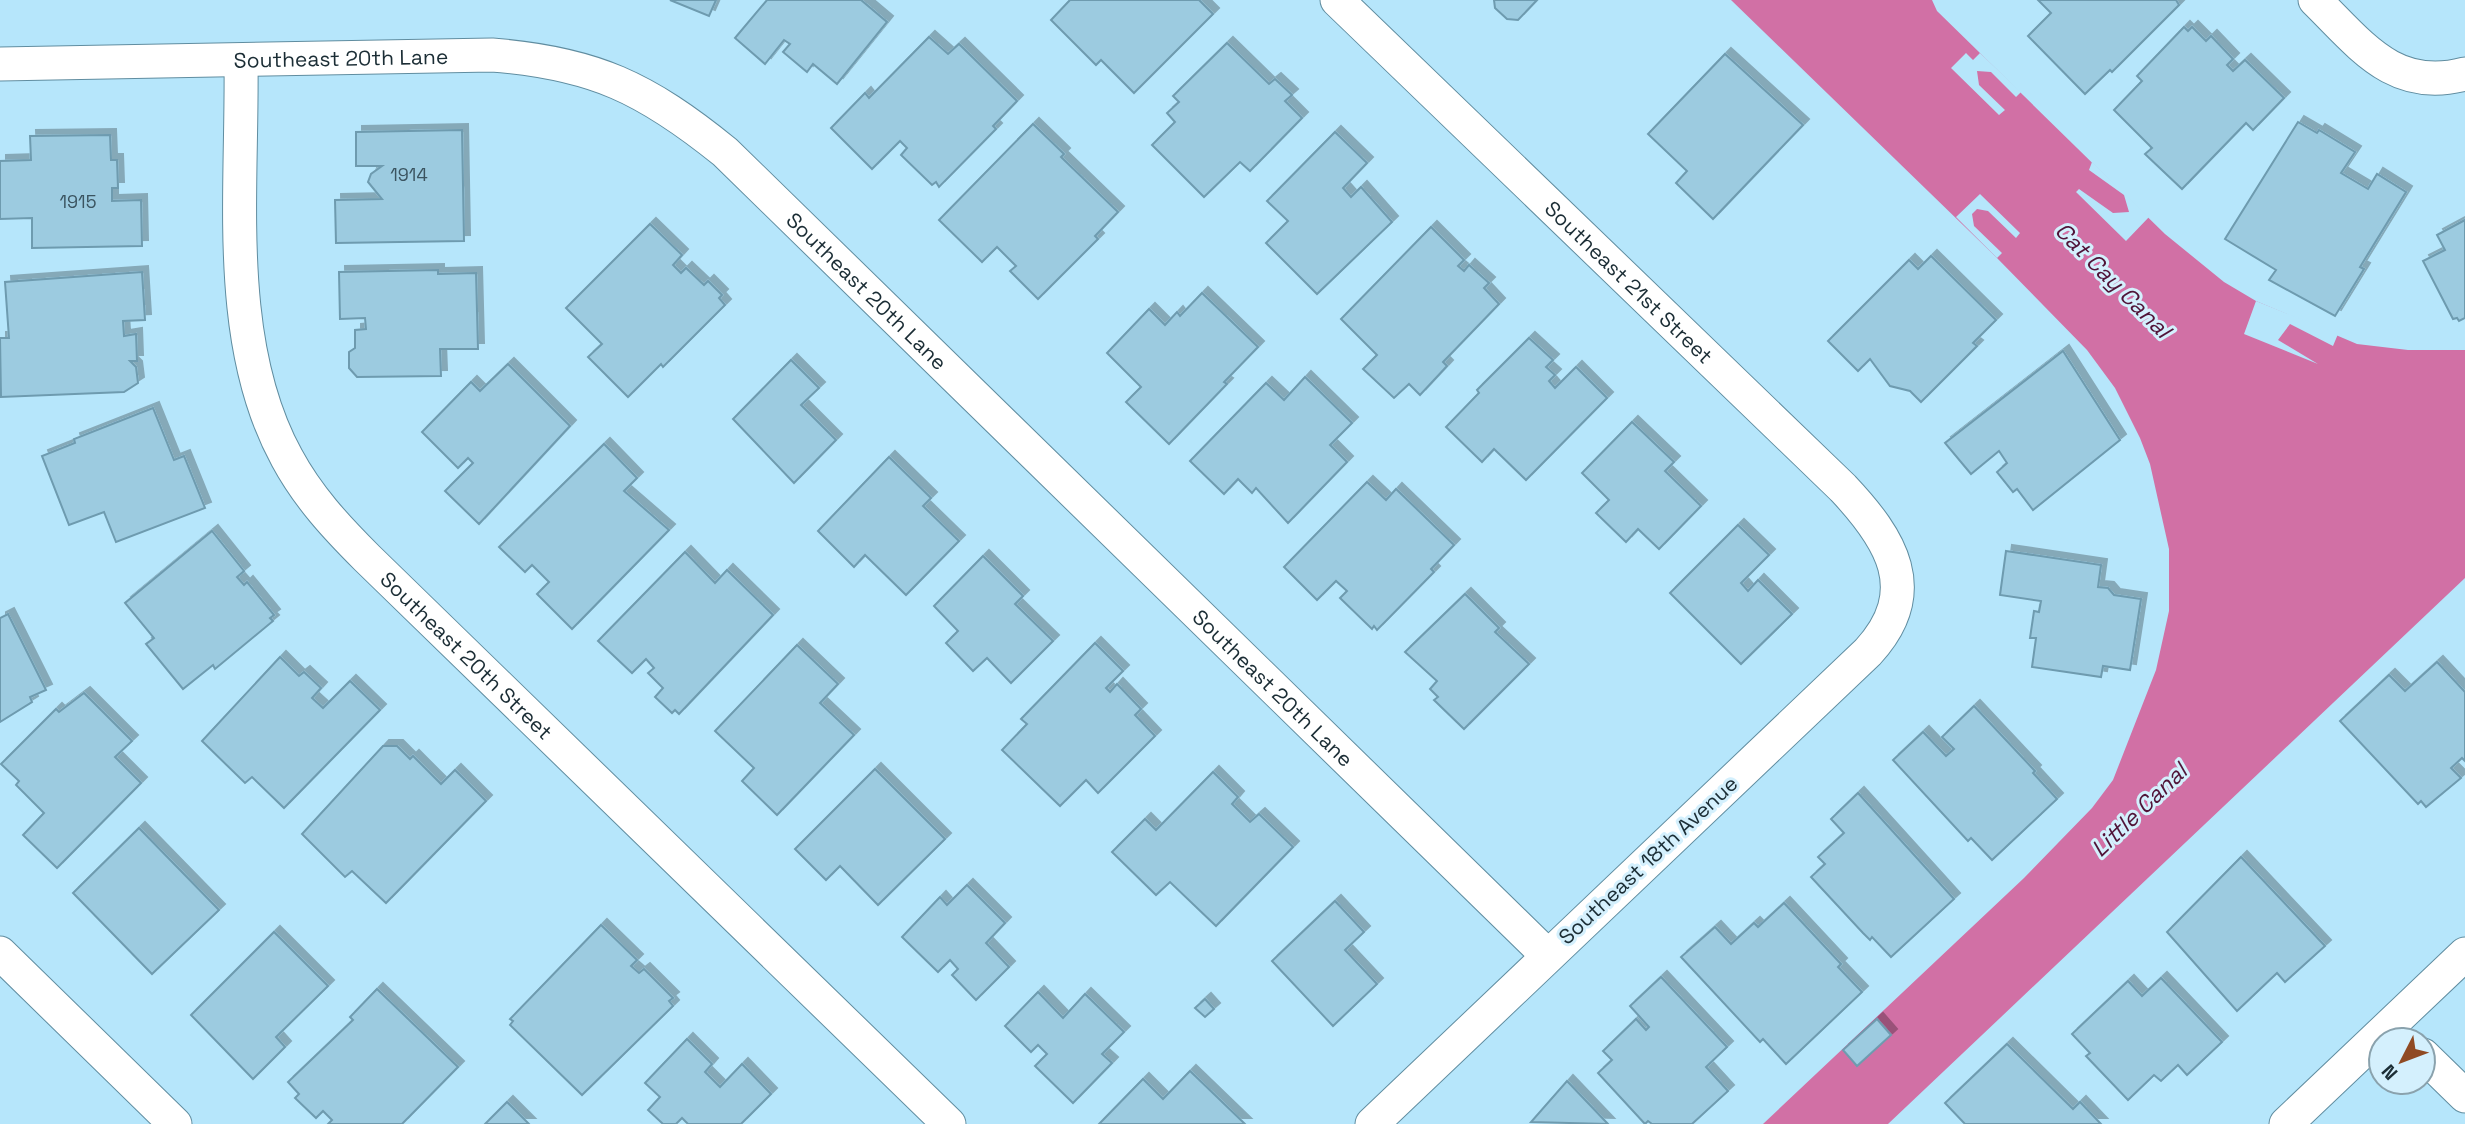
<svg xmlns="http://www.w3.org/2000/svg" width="2465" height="1124" font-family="'Space Grotesk',sans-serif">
<defs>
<filter id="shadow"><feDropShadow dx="6" dy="-6" stdDeviation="0" flood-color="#0004"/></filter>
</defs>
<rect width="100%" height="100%" fill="#b6e6fb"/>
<polygon fill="#d170a5" points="1731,0 1932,0 1937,11 2165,234 2224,282 2256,301 2357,344 2408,350 2465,350 2465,578 1888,1124 1763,1124 2024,878 2092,808 2113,780 2156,670 2169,611 2169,549 2150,464 2140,438 2115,388 2087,350 1997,258"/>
<g fill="#b6e6fb">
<polygon points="1966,53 1973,60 1980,53 2021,92 2016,97 1991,72 1977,71 1979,85 2005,110 1999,115 1951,68"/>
<polygon points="2092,162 2149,217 2126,241 2076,192 2079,189 2113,213 2129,212 2124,195 2089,170"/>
<polygon points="1980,194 2020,233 2016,238 1988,211 1977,209 1972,214 1974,226 2002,253 1997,258 1956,217"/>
<polygon points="2256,301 2338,334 2333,346 2290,324 2278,340 2318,364 2244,334"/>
</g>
<g fill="#9ccbe0" stroke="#6e9baf" stroke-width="2" filter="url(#shadow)">
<polygon points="670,0 716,0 709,16"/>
<polygon points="767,0 861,0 887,22 837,84 813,64 807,72 783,52 790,44 784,40 765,64 735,38"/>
<polygon points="1070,0 1199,0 1213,14 1134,93 1101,60 1096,65 1051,20"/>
<polygon points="1494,0 1537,0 1518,20 1507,19 1495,8"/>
<polygon points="2038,0 2176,0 2179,5 2112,72 2110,70 2085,94 2028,36 2051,13"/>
<polygon points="2184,27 2188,31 2192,27 2206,41 2211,36 2233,59 2227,65 2233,71 2245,60 2284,98 2253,130 2246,123 2182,189 2145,154 2152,148 2114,110 2142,81 2137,76"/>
<polygon points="929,37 948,54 959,44 1017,101 993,126 996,129 939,187 936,182 932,185 901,155 907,148 900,141 872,169 831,128 865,93 869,98"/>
<polygon points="1227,43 1269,84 1275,79 1292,95 1285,101 1302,118 1250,171 1240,162 1204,197 1152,145 1175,122 1167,113 1179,102 1173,96"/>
<polygon points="1725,54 1803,125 1713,219 1676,183 1687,171 1648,134"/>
<polygon points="2298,122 2317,133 2319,130 2355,152 2341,173 2368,189 2377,174 2406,192 2360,267 2364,269 2335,316 2269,280 2276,270 2225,239"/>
<polygon points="1033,124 1064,154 1061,157 1118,212 1095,236 1098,239 1038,299 1010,271 1016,266 997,247 982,262 939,220"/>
<polygon points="462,130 464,241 336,243 335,200 382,199 368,182 371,174 382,166 356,166 356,132"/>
<polygon points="1335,132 1367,163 1343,188 1351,197 1361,187 1392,222 1317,294 1266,243 1288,221 1267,201"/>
<polygon points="110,135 111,160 117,160 118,188 112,188 112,201 141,200 142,246 32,248 32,218 0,219 0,161 31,160 30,136"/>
<polygon points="2465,220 2465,318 2459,321 2457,318 2453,319 2423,261 2445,250 2437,235"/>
<polygon points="650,224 682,255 673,265 681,273 686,268 704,285 708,281 722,295 719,298 725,305 663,367 661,364 628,397 588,357 602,344 566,308"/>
<polygon points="1431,227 1464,260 1458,266 1464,271 1469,265 1489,283 1484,288 1499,304 1443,362 1447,366 1420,395 1409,384 1394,398 1363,369 1377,355 1341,319"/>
<polygon points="1931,256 1996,320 1973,343 1977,346 1921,402 1910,391 1890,386 1870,359 1858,371 1828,341 1909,260 1918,269"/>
<polygon points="438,270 438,274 476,273 478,349 440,349 441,376 357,377 349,368 349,352 355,348 355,330 366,329 365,318 340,319 339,272"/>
<polygon points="142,272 145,320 123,321 124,336 136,334 137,361 130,361 136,367 138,383 124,392 1,397 0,338 9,338 5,282"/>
<polygon points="1202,293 1258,347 1224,382 1227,384 1169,444 1126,402 1141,387 1107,353 1149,309 1165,325 1177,312 1180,316"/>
<polygon points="1529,338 1553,360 1546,367 1555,375 1549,381 1555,388 1576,367 1607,398 1526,480 1494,449 1482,462 1446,427 1479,393 1477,390"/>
<polygon points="2063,351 2120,440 2033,510 2017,489 2013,492 1997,472 2007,463 1999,451 1971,474 1945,443"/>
<polygon points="791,360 819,388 801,405 836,440 794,483 733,419"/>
<polygon points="508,364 570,426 479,524 445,491 473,463 468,458 458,468 422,432 471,382 480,391"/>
<polygon points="1305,377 1352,423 1330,445 1347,462 1288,523 1256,488 1252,493 1238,479 1224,494 1190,461 1266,383 1284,400"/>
<polygon points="153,408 174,460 184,456 205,508 116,542 104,512 69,525 42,456 75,443 74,439"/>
<polygon points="1632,422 1674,462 1665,471 1701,506 1659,549 1638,529 1626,542 1596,513 1609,500 1582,473"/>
<polygon points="604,444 637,478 624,491 669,530 572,629 537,594 549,582 532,565 525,572 499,547"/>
<polygon points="889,457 931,498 923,506 959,541 906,595 865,555 854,567 818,531"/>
<polygon points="1367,482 1386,500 1396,489 1454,545 1431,569 1434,572 1377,630 1374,626 1372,629 1340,598 1347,591 1336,581 1317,600 1284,567"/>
<polygon points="1738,525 1769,555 1741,583 1748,591 1758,580 1792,614 1741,664 1670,593"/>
<polygon points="212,531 244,571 237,577 244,585 247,582 274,615 270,618 273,621 215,669 213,665 183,689 146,644 154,638 125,603"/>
<polygon points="2006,551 2101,565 2098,587 2108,588 2114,595 2141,599 2130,670 2103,666 2101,677 2032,667 2036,638 2030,638 2034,611 2039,612 2041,601 2000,595"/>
<polygon points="685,552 715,583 727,570 773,615 679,714 675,710 672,713 655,697 663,688 648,673 654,668 646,659 632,673 598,641"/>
<polygon points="983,556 1023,596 1015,604 1053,641 1011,683 987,658 973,671 946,643 958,631 934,606"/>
<polygon points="1465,594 1499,628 1495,632 1529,664 1464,729 1434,700 1438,697 1430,689 1437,681 1405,652"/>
<polygon points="8,614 46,690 30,697 32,702 0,722 0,618"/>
<polygon points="1095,643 1123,671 1106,688 1110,692 1117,684 1141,709 1135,715 1155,736 1098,793 1086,780 1060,806 1002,750 1027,724 1021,719"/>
<polygon points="797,645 838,684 820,703 854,735 777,815 742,781 754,768 715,731"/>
<polygon points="280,657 299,676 304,672 321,688 312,698 323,708 350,681 380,710 284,808 252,777 245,783 202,741"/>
<polygon points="2437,662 2465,692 2465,761 2462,758 2451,768 2461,778 2426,807 2421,801 2418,804 2340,721 2389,675 2405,691"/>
<polygon points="84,693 132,741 115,757 141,783 57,868 23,835 44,813 16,785 19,781 1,764 56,709 59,712"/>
<polygon points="1974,706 2035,771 2033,773 2057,799 1992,860 1971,838 1968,841 1893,760 1923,732 1946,756 1954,749 1942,737"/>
<polygon points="383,746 397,746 410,759 413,756 441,784 455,770 486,801 386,903 352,871 345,877 302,834"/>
<polygon points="875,769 945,839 878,905 840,866 826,880 795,849"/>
<polygon points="1213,772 1238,797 1232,804 1250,822 1259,814 1293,847 1216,926 1170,882 1156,895 1112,852 1145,819 1156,830"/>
<polygon points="1858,793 1954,899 1891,957 1872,937 1870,940 1863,933 1811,877 1825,864 1818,857 1844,833 1831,819"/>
<polygon points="139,828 219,910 152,974 73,893"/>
<polygon points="2241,857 2325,946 2285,982 2277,973 2237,1011 2167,932"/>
<polygon points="967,885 1005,923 986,943 1009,967 976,1000 952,975 958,969 950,960 938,972 902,937 940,897 947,905"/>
<polygon points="1335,901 1364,932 1345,950 1377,984 1333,1026 1272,961"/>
<polygon points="1784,903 1841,964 1838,967 1862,992 1786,1064 1763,1039 1760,1042 1681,957 1715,927 1731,944 1754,923 1758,927"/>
<polygon points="601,925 637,960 631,966 639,973 644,969 673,998 669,1001 673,1006 582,1095 510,1025 513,1021 510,1019"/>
<polygon points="274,932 328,986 276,1037 285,1047 253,1079 191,1015"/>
<polygon points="1661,977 1727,1047 1706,1067 1728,1091 1692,1124 1652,1124 1648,1121 1645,1124 1598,1073 1612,1060 1603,1051 1636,1019 1646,1030 1649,1027 1630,1006"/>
<polygon points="2161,978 2222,1042 2187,1075 2178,1065 2161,1081 2154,1075 2128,1100 2086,1056 2090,1053 2072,1034 2128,981 2142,996"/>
<polygon points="377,989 458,1067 402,1124 328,1124 332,1120 323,1111 316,1118 295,1098 299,1094 288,1082 353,1020 350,1017"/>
<polygon points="1038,992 1063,1018 1085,994 1124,1032 1102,1054 1112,1063 1073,1103 1035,1066 1047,1054 1038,1045 1031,1052 1005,1026"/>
<polygon points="1205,999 1214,1009 1205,1017 1195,1008"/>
<polygon points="1877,1019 1891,1035 1857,1066 1843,1050"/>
<polygon points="687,1039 712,1064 705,1072 720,1087 742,1064 771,1094 741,1124 688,1124 682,1118 676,1124 663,1124 648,1110 660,1097 645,1083"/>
<polygon points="2007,1044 2073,1109 2080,1102 2101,1124 1965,1124 1945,1103"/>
<polygon points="1190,1071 1245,1124 1099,1124 1143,1079 1163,1099"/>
<polygon points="1567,1081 1608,1124 1531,1122"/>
<polygon points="507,1102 529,1124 485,1124"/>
</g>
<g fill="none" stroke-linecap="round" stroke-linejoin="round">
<g stroke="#608da0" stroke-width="35">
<g id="street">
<path id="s1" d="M1337 0 1843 488C1891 539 1924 591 1868 652L1372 1124"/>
<path d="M2315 0C2361 45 2394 93 2465 74"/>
<path id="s2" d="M241 61C243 189 223 342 287 458 308 497 336 527 367 558L949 1124"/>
<path id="s3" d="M0 64 492 55C594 63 646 88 725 152L1547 955"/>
<polyline points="0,953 175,1124"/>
<polyline points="2423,1055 2465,1096"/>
<polyline points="2286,1124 2465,954"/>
</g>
</g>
<use href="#street" stroke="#fff" stroke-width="33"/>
</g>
<g text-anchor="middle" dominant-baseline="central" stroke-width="6" stroke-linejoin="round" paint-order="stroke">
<g font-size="18" fill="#3b5460">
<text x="409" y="174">1914</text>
<text x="78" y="201">1915</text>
</g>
<g font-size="21" fill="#1b2d35" stroke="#d4f0fd">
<text stroke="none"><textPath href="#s3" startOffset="341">Southeast 20th Lane</textPath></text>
<text stroke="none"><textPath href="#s1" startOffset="406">Southeast 21st Street</textPath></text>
<text stroke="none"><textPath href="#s3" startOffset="948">Southeast 20th Lane</textPath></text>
<text stroke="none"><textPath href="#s2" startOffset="672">Southeast 20th Street</textPath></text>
<text stroke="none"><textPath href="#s3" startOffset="1516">Southeast 20th Lane</textPath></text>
<text transform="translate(1648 860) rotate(-43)">Southeast 18th Avenue</text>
</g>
<g font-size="23" font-style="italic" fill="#501338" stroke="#d4f0fd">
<text transform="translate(2113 280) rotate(45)">Cat Cay Canal</text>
<text transform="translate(2139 810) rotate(-44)">Little Canal</text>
</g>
</g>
<g transform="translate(2402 1061) rotate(228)"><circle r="33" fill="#d4f0fd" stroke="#8aa2ad" stroke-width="2"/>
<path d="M0-5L12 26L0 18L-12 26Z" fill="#904a23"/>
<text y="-10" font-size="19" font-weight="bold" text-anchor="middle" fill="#1b2d35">N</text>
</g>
</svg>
